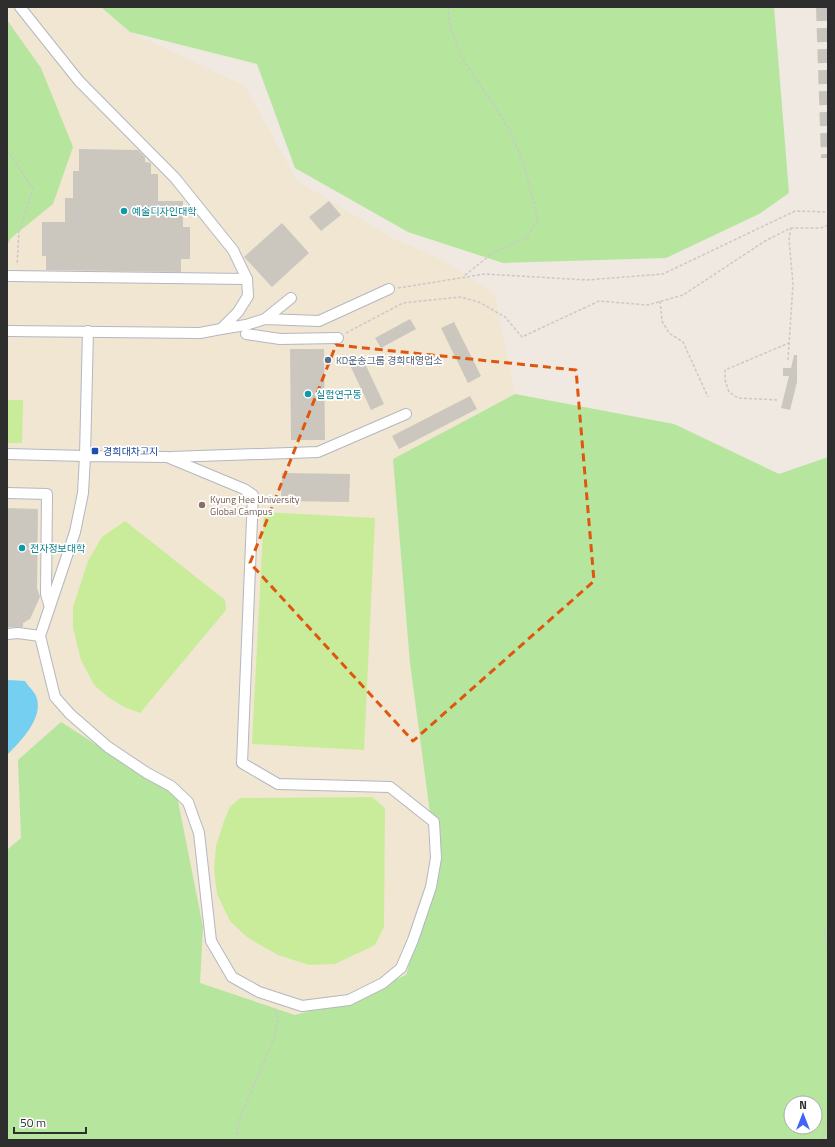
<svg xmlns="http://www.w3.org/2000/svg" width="835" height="1147" font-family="'Titillium Web','Noto Sans KR',sans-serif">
<rect width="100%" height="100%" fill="#efe9e1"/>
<polygon fill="#f0e6d1" points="7,7 101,7 130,32 245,86 297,181 394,239 439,258 494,293 515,394 393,459 410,663 444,845 406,975 395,991 295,1015 190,980 7,858"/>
<g fill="#b6e59e" fill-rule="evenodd">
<polygon points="101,7 774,7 789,193 759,214 666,258 503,263 408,232 295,168 257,64 130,32"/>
<polygon points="7,20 41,68 73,147 53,204 11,238 7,245"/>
<path d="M515 394 674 424 779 474 828 457V1140H7V850L21 838 18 760 61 722 177 796 203 927 200 983 295 1015 349 1000 406 975 431 887 436 858 410 663 393 459ZM791 1103H815V1127H791Z"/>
</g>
<g fill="#c9ec9a">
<polygon points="7,400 23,400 22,443 7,443"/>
<polygon points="264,512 375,518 364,750 252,744"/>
<polygon points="125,521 225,600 226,610 140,713 124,707 108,697 94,685 81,660 73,628 73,607 88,561 102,537"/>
<polygon points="372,797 385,808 384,927 375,945 335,964 309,965 278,955 248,938 230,921 217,894 214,869 216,846 224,821 230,807 240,798"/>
</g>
<path fill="#75cff0" d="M9 680 25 681C28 686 34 691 36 696 45 717 20 742 7 755V681Z"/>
<g fill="#cbc7bf">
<polygon points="79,149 138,150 145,157 145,162 151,163 151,174 158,174 158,201 183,201 183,227 190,227 190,259 181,259 181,272 46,270 46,256 42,256 42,222 65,222 65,198 73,198 73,171 79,171"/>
<polygon points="329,201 341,215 321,231 309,217"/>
<polygon points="282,223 309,253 272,287 244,257"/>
<polygon points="410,319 416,329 381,348 375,338"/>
<polygon points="454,322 481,376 468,383 441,328"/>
<polygon points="290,349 324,349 325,440 291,440"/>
<polygon points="794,355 797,355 797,382 790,410 781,408 789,376 783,376 783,368 791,368"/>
<polygon points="362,357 384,404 371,410 349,363"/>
<polygon points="470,396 477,409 399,449 392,436"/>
<polygon points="282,473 350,474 349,502 281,501"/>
<polygon points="7,508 38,509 37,588 40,597 30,619 23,623 23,627 7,627"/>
</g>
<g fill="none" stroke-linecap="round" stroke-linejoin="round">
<polyline stroke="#c8c4bd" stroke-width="14" stroke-dasharray="14 7" stroke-linecap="butt" points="823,7 828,158"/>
<g stroke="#b4b7c1" stroke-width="12">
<g id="minor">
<polyline points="20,7 79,81 175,178 233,250 247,279 248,296 238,312 221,329 246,325 265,319 319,321 389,289"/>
<polyline points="7,276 247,279"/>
<polyline points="265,319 291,298"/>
<polyline points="7,331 200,333 221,329"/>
<polyline points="246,334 280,339 338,338"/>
<polyline points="7,454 85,456 88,331"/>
<polygon points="85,456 167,457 244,489 253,495 242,763 278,784 390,787 434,822 436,858 431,887 413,940 401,968 383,983 349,1000 302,1006 259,992 232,977 211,941 199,833 188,802 171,786 147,773 108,747 70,714 55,697 40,636 75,532 83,493"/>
<polyline points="171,457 318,452 406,414"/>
<polyline points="7,493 47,494 46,594 49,604"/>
<polyline points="7,634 18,633 40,636"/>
</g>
</g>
<g stroke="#c9c9c9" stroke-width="1.5" stroke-dasharray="3 2" stroke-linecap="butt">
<polyline points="448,7 450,26 461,56 508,127 517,148 524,165 538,220 526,238 494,252 464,276"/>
<polyline points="7,150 33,189 19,231 17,265"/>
<polyline points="398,288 485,274 587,280 663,274 795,211 828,212"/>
<polyline points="660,301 662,321 669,333 683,342 708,397"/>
<polyline points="346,333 403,303 460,297 479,302 505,317 522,337 599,301 648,305 683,295 765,241 791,228 821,228 828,225"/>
<polyline points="788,360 793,284 789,239 791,228"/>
<polyline points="777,400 738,398 729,392 725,380 725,370 789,343"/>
<polyline points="828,925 824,931 828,951"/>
<polyline points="828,973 828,1002"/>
<polyline points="237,1140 238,1123 275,1036 278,1021 275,1008"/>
<polyline points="822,1140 828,1122"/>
</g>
<use href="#minor" stroke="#fff" stroke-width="10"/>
</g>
<path fill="none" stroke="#df570e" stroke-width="3" stroke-dasharray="8 5" stroke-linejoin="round" d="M336 345 576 370 594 581 413 741 250 563Z"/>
<g fill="#0f9aa8" stroke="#fff" stroke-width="1.5">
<circle cx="124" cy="211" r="4"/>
<circle cx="308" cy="394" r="4"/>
<circle cx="22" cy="548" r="4"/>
</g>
<circle fill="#5c6f8a" stroke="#fff" stroke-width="1.5" cx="328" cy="360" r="4"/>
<rect fill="#1a4fb4" stroke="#fff" stroke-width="1.5" x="91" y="447" width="8" height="8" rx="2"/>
<circle fill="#8d6e63" stroke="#fff" stroke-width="1.5" cx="202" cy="505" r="4"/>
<g text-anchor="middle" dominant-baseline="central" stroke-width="3.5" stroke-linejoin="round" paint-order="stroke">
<g font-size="10" fill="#0d838f" stroke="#fff" text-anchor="start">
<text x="132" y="211">예술디자인대학</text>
<text x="316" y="394">실험연구동</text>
<text x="30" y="548">전자정보대학</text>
</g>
<g font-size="10" fill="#4e5e75" stroke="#fff" text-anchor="start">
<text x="336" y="360">KD운송그룹 경희대영업소</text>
</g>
<g font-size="10" fill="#164399" stroke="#fff" text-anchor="start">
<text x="103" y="451">경희대차고지</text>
</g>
<g font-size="10" fill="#785e54" stroke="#fff" text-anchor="start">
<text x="210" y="499">Kyung Hee University<tspan x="210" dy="12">Global Campus</tspan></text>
</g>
</g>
<rect width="835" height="1147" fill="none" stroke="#2e2e2e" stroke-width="16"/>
<g transform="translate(803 1115)"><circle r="19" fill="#ffffff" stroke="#ababab"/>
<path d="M0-3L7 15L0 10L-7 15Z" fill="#4264fb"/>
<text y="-6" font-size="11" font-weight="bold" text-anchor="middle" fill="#2e2e2e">N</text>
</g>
<path d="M14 1127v6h72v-6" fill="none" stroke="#2e2e2e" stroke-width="2"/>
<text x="20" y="1127" font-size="12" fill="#2e2e2e" stroke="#ffffff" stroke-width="3" paint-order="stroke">50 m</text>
</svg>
